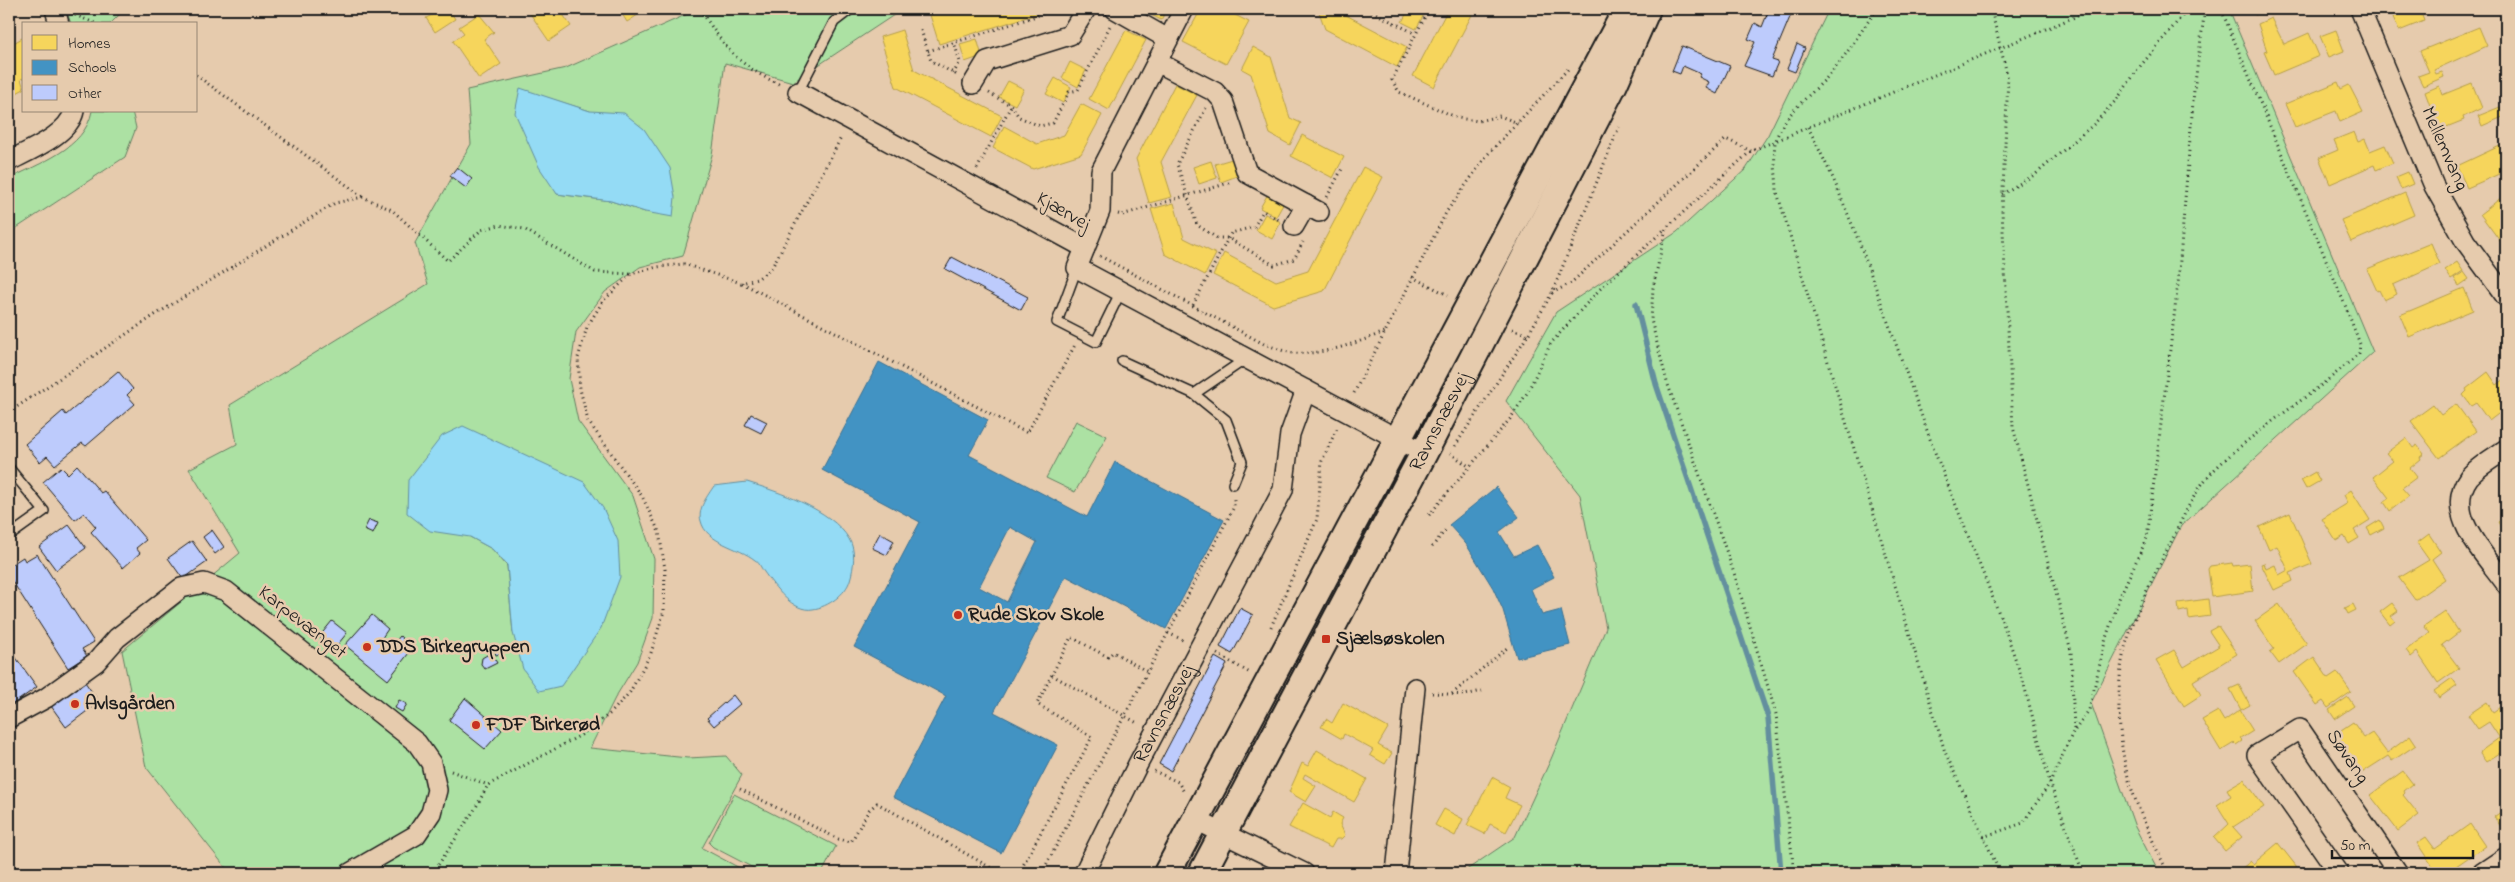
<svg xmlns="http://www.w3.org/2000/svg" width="2515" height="882" font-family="'Indie Flower',sans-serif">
<rect width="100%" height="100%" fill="#e6cbad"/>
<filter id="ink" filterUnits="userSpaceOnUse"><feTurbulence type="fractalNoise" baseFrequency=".02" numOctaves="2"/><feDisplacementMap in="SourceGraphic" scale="10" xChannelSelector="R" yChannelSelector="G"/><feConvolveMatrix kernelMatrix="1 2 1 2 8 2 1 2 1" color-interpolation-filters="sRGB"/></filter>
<g filter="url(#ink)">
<g fill="#ace1a3" stroke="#647e60" fill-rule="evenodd">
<polygon points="66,9 125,9 110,24 71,24"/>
<path d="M699 9H903L793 82 725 63 712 155 683 256 640 267 605 292 576 332 569 379 578 421 633 496 654 559 653 618 637 662 615 698 590 748 688 758 726 756 742 775 702 848 749 873H230L146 767 122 651 240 553 189 469 237 444 230 405 428 284 415 243 471 144 467 90 566 68ZM520 89 590 111 645 212 611 201 557 194ZM470 537 620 577 513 633 507 566 492 549Z"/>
<polygon points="1829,9 2229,9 2373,352 2181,526 2091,703 2135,827 2159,873 1462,873 1515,837 1551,759 1606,628 1580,495 1506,401 1556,312 1677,232 1746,169 1768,135"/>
<path d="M92 111H132L136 128 125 157 9 233V179C39 163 85 149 92 111Z"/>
<polygon points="1076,421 1107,436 1075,492 1046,478"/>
<polygon points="734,794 836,846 822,873 763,873 713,847 709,843"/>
</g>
<g fill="#94dbf5" stroke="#648f9e">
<polygon points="520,88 590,111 624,113 644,129 670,168 675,197 673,217 645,212 611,201 557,194 539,167 515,113"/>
<polygon points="463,426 584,482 603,508 618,541 620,577 601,628 561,686 539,691 523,669 513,633 507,565 492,549 470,537 430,531 407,513 408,480 442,436"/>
<path d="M747 482C779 492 831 509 849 539 856 550 854 567 850 580 846 594 828 607 813 609 793 613 774 586 764 572 761 568 759 562 755 560 739 547 706 543 701 521 697 509 708 495 714 486Z"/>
</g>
<g fill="#f6d55c" stroke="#b59e49">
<polygon points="428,9 459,9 452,14 455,19 435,32 426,18 432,15"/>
<polygon points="527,9 559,9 571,26 549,41"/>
<polygon points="619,9 647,9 627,22"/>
<polygon points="949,9 1053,9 939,44 930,15"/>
<polygon points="1140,9 1167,9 1161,20"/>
<polygon points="1201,9 1223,9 1249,22 1226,64 1183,42"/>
<polygon points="1318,9 1342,9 1344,14 1407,47 1397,67 1325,29"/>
<polygon points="1409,9 1427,9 1416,29 1402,22"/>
<polygon points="1448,9 1475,9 1434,87 1413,76"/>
<polygon points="2252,9 2270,9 2255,15"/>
<polygon points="2403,9 2415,9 2409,11 2410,14 2420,10 2424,21 2399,31 2393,17 2404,12"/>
<polygon points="479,14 494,32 484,39 501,64 479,79 453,41 464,33 459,27"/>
<polygon points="2271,18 2284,44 2309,33 2319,56 2274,75 2264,52 2267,51 2258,24"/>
<polygon points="2479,27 2487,46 2434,70 2436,74 2442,72 2444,77 2423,86 2418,76 2429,72 2420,51"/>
<polygon points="902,30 914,70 1002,116 991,137 896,87 880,37"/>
<polygon points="1126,30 1146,40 1109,110 1089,99"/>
<polygon points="2336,30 2344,51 2329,57 2320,36"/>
<polygon points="24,37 24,78 21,79 24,89 9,97 9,43 10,45"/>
<polygon points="977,39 982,56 965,62 960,44"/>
<polygon points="1253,47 1271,57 1290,118 1301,123 1290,145 1270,134 1251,74 1242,69"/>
<polygon points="1070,62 1086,70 1078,87 1062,78"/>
<polygon points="1055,78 1071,87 1063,103 1046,94"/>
<polygon points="1008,81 1024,89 1015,105 999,97"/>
<polygon points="2338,82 2341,89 2349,85 2363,112 2340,122 2336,111 2295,127 2285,104"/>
<polygon points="2472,83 2482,108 2463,117 2464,120 2439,130 2425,92 2439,86 2442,95"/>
<polygon points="1175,84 1197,95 1161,162 1172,197 1149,203 1136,159"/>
<polygon points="1081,104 1102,115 1081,154 1033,169 993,148 1004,126 1037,144 1064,135"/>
<polygon points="2500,107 2505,116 2482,126 2478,116"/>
<polygon points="2354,132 2358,142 2365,139 2370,151 2385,145 2393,163 2376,170 2374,165 2330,184 2319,158 2338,150 2334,140"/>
<polygon points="1302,135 1344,157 1333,178 1291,156"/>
<polygon points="2504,144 2506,144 2506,171 2467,188 2457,166"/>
<polygon points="1232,159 1237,176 1221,182 1215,164"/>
<polygon points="1211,161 1217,178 1199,184 1193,167"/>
<polygon points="1363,167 1383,177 1324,291 1273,306 1213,275 1224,253 1276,281 1308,271"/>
<polygon points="2408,172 2413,184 2401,189 2396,177"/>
<polygon points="1269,192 1285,201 1276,217 1260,208"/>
<polygon points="2405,193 2414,215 2351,242 2341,220"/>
<polygon points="2506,194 2506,249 2480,214"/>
<polygon points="1174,203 1184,238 1216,254 1205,275 1165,254 1151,209"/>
<polygon points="1265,214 1281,222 1272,239 1256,230"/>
<polygon points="2431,243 2440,264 2393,285 2397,294 2384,300 2379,290 2377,291 2367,269"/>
<polygon points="2457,262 2463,271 2451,279 2445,270"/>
<polygon points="2464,272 2469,279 2459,286 2454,278"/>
<polygon points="2464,288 2473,310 2409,337 2400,315"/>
<polygon points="2488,372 2497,385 2506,378 2506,408 2489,421 2476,403 2471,406 2463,395 2467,391 2466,389"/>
<polygon points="2456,404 2476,431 2439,458 2411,421 2433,405 2441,415"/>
<polygon points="2406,438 2413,448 2417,445 2424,454 2420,457 2421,459 2410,468 2417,477 2402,488 2409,496 2390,511 2384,502 2389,498 2373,477 2393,461 2386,453"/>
<polygon points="2315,472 2320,481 2306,489 2301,480"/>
<polygon points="2351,490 2370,520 2354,530 2359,538 2349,544 2344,536 2336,541 2322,519 2348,503 2344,495"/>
<polygon points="2290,513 2312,564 2290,573 2293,581 2274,590 2261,564 2264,563 2266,569 2275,565 2279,575 2288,570 2277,546 2269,550 2259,527"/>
<polygon points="2506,516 2506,535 2498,522"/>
<polygon points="2380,520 2384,528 2371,535 2367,528"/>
<polygon points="2429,534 2441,552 2432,559 2445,579 2415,600 2399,578 2429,560 2417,543"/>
<polygon points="2232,563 2233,566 2250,564 2253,591 2212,597 2208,569 2210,566"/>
<polygon points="2208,599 2210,616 2189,619 2188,610 2179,612 2178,603"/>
<polygon points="2392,603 2398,611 2391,616 2395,621 2390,625 2380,612"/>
<polygon points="2279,604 2307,644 2279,664 2270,652 2274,649 2255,621"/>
<polygon points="2353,604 2356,610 2348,614 2345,608"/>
<polygon points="2445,611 2459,632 2442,645 2459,668 2438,683 2417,652 2411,657 2406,650 2430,633 2424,626"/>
<polygon points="2218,626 2237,654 2193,681 2201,695 2184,706 2156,660 2174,650 2184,667 2219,646 2209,631"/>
<polygon points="2314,657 2328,678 2337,672 2351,692 2328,708 2323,701 2317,705 2294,672"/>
<polygon points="2452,678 2457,685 2439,698 2434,691"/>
<polygon points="2239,685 2250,705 2241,710 2230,689"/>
<polygon points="2348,697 2354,706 2335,719 2329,710"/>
<polygon points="2487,702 2493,712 2506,703 2506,737 2501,740 2489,722 2478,729 2468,715"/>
<polygon points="1343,703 1388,728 1378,745 1392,753 1385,764 1370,755 1373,750 1344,734 1342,739 1321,727 1326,719 1332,723"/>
<polygon points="2240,710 2253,731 2240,739 2242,741 2236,745 2234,743 2221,751 2202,720 2218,711 2224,721"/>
<polygon points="2353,722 2364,738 2372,733 2387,753 2410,736 2416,745 2392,761 2388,756 2360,774 2332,736"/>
<polygon points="2499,738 2506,749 2486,762 2480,754 2481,751"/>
<polygon points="1317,750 1367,779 1354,802 1305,774 1303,778 1316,786 1306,802 1289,792 1302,763 1308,766"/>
<polygon points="2403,771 2413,784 2404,791 2405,793 2403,795 2419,815 2398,831 2370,795"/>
<polygon points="1492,777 1510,787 1505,798 1520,805 1506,832 1490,824 1485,834 1467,825"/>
<polygon points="2244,779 2264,807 2233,827 2242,837 2225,851 2214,838 2229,824 2217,805 2231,796 2227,789"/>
<polygon points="1303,803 1330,818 1333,812 1343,818 1340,824 1345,835 1341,839 1336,839 1331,848 1289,827"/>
<polygon points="2506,808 2506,829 2504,831 2494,817"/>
<polygon points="1444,809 1463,819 1455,836 1435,825"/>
<polygon points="2470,824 2485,846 2446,873 2437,873 2417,843 2426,837 2435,849"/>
<polygon points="2278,843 2297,867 2290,873 2244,873 2241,869 2251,861 2253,864"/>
</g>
<g fill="#4393c3" stroke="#376f91" fill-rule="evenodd">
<path d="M879 362 988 420 969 455 1087 517 1115 462 1224 520 1166 629 1066 576 994 712 1058 745 1001 853 893 797 946 696 854 647 920 522 822 470ZM1010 527 1037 542 1007 602 979 587Z"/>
<polygon points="1496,487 1519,517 1499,532 1514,556 1537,545 1554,577 1531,589 1542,615 1561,610 1570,645 1517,658 1503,610 1493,588 1466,544 1449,525"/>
</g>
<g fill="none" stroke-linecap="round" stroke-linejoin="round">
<polyline stroke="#648f9e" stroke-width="5.5" points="1636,304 1656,384 1768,717 1781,873"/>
</g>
<g fill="#bdcbfc" stroke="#1c1c1c">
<polygon points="1761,9 1793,10 1772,60 1778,62 1772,76 1744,66 1755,42 1748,39 1755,23 1762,27 1768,12"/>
<polygon points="1797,44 1805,48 1795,72 1787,69"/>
<polygon points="1682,46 1730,66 1717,94 1706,88 1709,82 1699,77 1701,74 1683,66 1680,74 1672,71"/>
<polygon points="457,167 472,179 466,188 450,176"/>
<polygon points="952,257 1028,297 1021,310 945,269"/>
<polygon points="118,371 133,389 127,395 135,404 86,446 82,443 55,465 47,456 40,462 25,444 63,411 66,415"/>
<polygon points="751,414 767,422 761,433 745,425"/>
<polygon points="77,465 101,493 104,491 146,540 136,548 140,553 123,568 91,532 96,527 84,513 75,520 43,482 61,467 68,474"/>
<polygon points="369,520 378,523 373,534 364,530"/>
<polygon points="69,525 86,548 56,570 39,547"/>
<polygon points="212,530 224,547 215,554 203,537"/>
<polygon points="880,533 894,541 887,555 872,548"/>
<polygon points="192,541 207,562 183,579 168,558"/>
<polygon points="37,554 94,642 82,649 87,656 68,668 9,576 9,566 23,557 25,561"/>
<polygon points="1240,608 1253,615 1232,654 1220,647"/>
<polygon points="372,615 388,629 379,642 389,649 400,636 412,649 388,680 345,645"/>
<polygon points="332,621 347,633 334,649 319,637"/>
<polygon points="502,647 504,653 496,655 494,649"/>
<polygon points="9,648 37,687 9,707"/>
<polygon points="487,655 493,656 497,663 485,669 481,664 482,658"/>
<polygon points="1215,657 1227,664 1171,771 1159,764"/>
<polygon points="85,682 99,702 66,727 51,706"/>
<polygon points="733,695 740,704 714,726 707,718"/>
<polygon points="465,698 502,730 485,749 449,720"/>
<polygon points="399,700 407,704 402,712 395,708"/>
</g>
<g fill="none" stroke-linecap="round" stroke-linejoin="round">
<g stroke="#1c1c1c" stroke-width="12">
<g id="service">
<polyline points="798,92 834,22 851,9"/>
<polyline points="1077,268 1057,322 1096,342 1121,291"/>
<polyline points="1122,361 1194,394 1226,420 1242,462 1233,484"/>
<polyline points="1194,394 1247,358"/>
<polyline points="9,468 44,511 9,536"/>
</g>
</g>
<g stroke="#1c1c1c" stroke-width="22">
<g id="minor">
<polyline points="55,9 59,24"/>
<polyline points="1115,9 1168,39"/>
<polyline points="1184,9 1101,171 1100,211 1077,268 1424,453"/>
<polyline points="2360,9 2434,186 2465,241 2506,297"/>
<polyline points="1157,62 1215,92 1223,101 1247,173 1319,212"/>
<polyline points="973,84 987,61 1070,35 1086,9"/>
<polyline points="798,92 1085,248"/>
<path d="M9 161C28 151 69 135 74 111"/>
<polyline points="1294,226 1306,205"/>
<path d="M2506 449C2495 457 2478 466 2469 477 2442 514 2485 554 2506 584"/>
<polyline points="9,718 46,698 96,662 117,638 181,588 204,583 226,591 417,743 431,763 437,790 431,813 416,835 350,873"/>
<polyline points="1196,820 1304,873"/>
<path id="s1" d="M1084 873 1138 764 1283 490 1290 434 1306 390"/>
<polyline points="1396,873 1415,688"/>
<polyline points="2339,873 2257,755 2300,729 2398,873"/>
<polyline points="2482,873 2506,857"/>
</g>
</g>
<g stroke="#1c1c1c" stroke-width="30">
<g id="secondary">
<polyline points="1167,873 1627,9"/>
<path id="s2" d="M1202 873 1424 453 1614 84 1647 9"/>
</g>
</g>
<g stroke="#1c1c1c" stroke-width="3" stroke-dasharray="1 4" stroke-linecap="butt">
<path d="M700 9C725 48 737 65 781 85"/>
<polyline points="1367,9 1416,34"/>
<polyline points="1429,9 1392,80 1399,92 1458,118 1478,121 1500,116 1518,123"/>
<path d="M1877 9C1861 31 1848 53 1830 74 1812 95 1786 111 1776 139 1772 151 1777 178 1777 192L1945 752 2000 873"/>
<polyline points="75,15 97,24"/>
<polyline points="921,30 931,61 957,75"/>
<polyline points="928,51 1058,9"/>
<polyline points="953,74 960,62 954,42"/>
<polyline points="196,75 363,197"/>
<polyline points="989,93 1012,106 1019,117 1040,126 1053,123 1069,92 1078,90 1110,26"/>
<polyline points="1206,108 1177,164 1197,225 1217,238 1228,238 1274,265 1294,259 1303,242"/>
<polyline points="1808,127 1833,178 1860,244 1934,450 2004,626 2023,681 2050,783 2083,873"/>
<polyline points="977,169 1011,106"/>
<polyline points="2002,194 2036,174 2094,124 2118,98 2138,69 2188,9"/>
<polyline points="1327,197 1342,169"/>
<polyline points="1118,214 1122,215 1232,182"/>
<path d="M1100 256 1264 344C1274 347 1284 352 1294 353 1326 355 1355 343 1385 332"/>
<polyline points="1412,277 1448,295"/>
<polyline points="742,283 1027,433 1075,345"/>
<polyline points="1552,293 1571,283 1726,139 1751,151"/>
<polyline points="1193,305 1231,233 1254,227 1263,211 1279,220"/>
<polyline points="1512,329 1528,335"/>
<polyline points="1354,393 1447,211 1488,154 1568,69"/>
<polyline points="9,412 155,315 335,203 363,197 392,210 448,261 481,230 499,225 524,229 595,272 631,274"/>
<polyline points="1455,446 1528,335 1552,293 1619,127"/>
<polyline points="1450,453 1470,467"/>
<polyline points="1429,515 1510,419 1527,393 1551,343 1599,290 1666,228"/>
<polyline points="1432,547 1447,528"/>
<polyline points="1271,627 1317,519 1322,461 1337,428"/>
<polyline points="1168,633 1183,640"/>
<polyline points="1217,654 1250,673"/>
<polyline points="1052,675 1139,724"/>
<polyline points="1432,693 1465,695 1482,691"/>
<polyline points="1452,694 1507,648"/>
<polyline points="2075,730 2089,710 2106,638 2120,596 2147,538 2178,284 2194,90 2205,9"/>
<polyline points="451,771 488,785 581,735 611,713 630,692 651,653 664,611 665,569 659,532 642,496 588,421 580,389 578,358 587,327 603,301 631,274 657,267 684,264 741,283 757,279 771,269 842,136"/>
<polyline points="1154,771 1178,782 1184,792"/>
<polyline points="740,789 838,839 851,842 869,810 877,803 1000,873"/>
<polyline points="1983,837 2023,823 2050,783 2074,730 2071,651 2013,427 2002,211 2008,78 1991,9"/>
<polyline points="433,873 475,809 488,785"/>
<polyline points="1019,873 1092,737 1037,704 1071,637 1108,657 1113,652 1148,672"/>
<polyline points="1042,873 1234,507 1234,496"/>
<polyline points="1794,873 1776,714 1735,576 1667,382 1651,320 1653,288 1666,228 1751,151 2094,9"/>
<path d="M2168 873C2155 846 2142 819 2132 790 2118 750 2114 685 2126 644 2136 612 2151 580 2167 550 2180 525 2192 493 2212 472 2257 427 2314 396 2359 353L2360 344 2345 305 2221 9"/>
</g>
<use href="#service" stroke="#e6cbad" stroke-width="9"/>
<use href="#minor" stroke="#e6cbad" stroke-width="19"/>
<use href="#secondary" stroke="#e6cbad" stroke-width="26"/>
</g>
</g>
<g fill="#c8321e" stroke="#e6cbad" stroke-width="2">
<circle cx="958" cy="615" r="5"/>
<rect x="1321" y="634" width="10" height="10" rx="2.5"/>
<circle cx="367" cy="647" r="5"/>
<circle cx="75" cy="704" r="5"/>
<circle cx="476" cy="725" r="5"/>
</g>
<g text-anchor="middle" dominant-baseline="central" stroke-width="5" stroke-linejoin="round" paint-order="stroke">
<g font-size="20" fill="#1c1c1c" stroke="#e6cbad">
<text transform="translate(2444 149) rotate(66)">Mellemvang</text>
<text transform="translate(1063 212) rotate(30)">Kjærvej</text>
<text stroke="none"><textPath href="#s2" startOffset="510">Ravnsnæsvej</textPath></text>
<text transform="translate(302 623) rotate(38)">Karpevænget</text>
<text stroke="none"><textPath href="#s1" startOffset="178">Ravnsnæsvej</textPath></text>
<text transform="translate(2347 757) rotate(56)">Søvang</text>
</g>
<g font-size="20" font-weight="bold" fill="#1c1c1c" stroke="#e6cbad" text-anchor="start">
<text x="968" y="615">Rude Skov Skole</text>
<text x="1336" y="639">Sjælsøskolen</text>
<text x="377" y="647">DDS Birkegruppen</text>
<text x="85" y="704">Avlsgården</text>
<text x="486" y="725">FDF Birkerød</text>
</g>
</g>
<rect width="2515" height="882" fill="none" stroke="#e6cbad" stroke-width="30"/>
<rect x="15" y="15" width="2485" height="852" fill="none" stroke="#1c1c1c" stroke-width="2" filter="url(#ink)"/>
<rect x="22" y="22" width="175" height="90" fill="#e6cbad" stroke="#958573"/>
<rect x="32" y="35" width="25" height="15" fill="#f6d55c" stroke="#958573"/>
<text x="68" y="48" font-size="15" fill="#1c1c1c">Homes</text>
<rect x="32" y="60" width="25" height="15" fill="#4393c3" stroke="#958573"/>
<text x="68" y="72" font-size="15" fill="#1c1c1c">Schools</text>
<rect x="32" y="85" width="25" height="15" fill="#bdcbfc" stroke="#958573"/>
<text x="68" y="98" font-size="15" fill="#1c1c1c">Other</text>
<path d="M2332 850v8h141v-8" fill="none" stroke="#1c1c1c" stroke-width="2.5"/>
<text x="2340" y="850" font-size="15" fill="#1c1c1c" stroke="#e6cbad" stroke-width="4" paint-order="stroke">50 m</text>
</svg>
